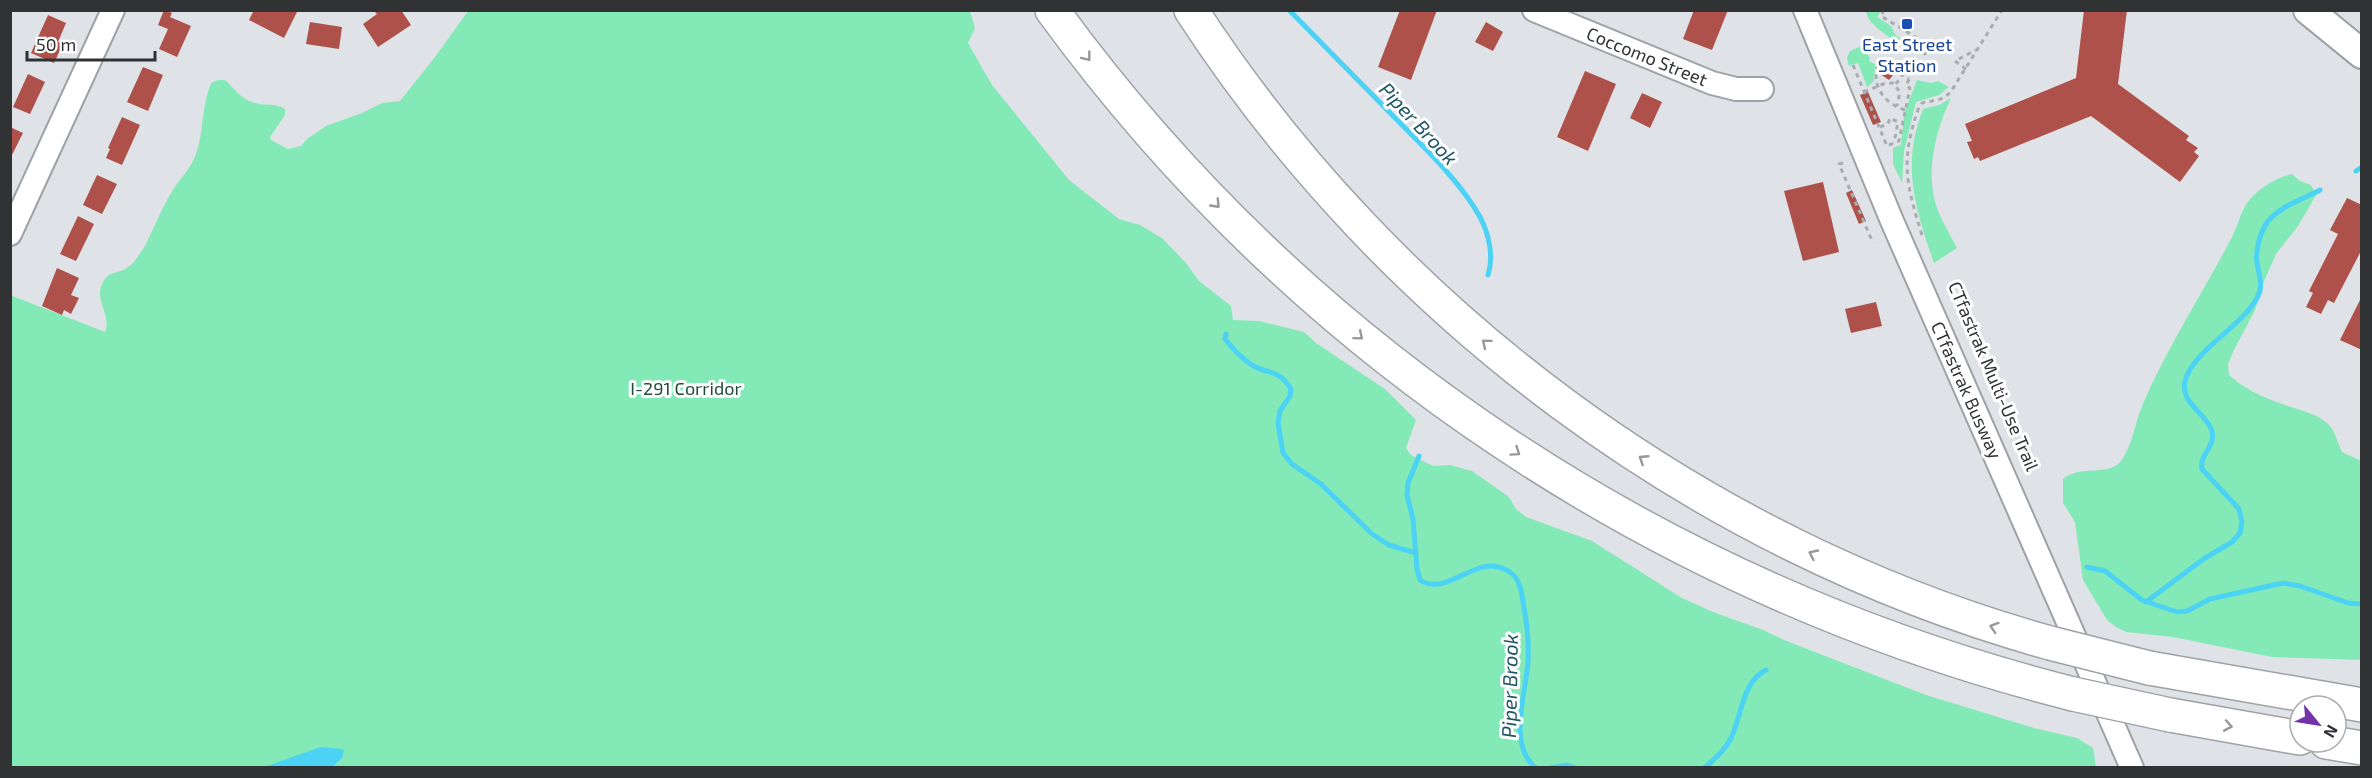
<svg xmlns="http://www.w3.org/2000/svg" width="2372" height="778" font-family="'Exo 2',sans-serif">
<rect width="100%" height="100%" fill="#dfe3e7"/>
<g fill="#83eab7">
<path d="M468 11H970L975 28 968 43 992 85 1069 180 1119 219 1140 225 1162 238 1186 263 1199 281 1231 306 1233 320 1259 321 1304 332 1316 343 1385 389 1416 420 1406 448 1411 455 1433 466 1450 465 1472 471 1509 497 1516 509 1526 517 1592 541 1682 598 1713 612 1763 630 1784 640 1926 695 2034 728 2077 738 2093 748 2096 767H11L10 295 105 332C112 316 94 300 102 284 109 269 118 275 128 267 135 263 140 253 145 246 154 228 161 210 171 193 179 179 191 169 196 154 204 131 201 108 211 83L218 80H225C234 88 240 98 252 102 263 107 274 102 285 109V115L270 137 271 140 288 149 301 146 307 139 326 126 362 113 382 103 400 101 435 57Z"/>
<path d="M1866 11H1881L1877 17 1891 26 1895 34 1902 40 1922 49 1919 54C1904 45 1868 29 1866 11Z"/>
<polygon points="1861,46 1868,49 1866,52 1870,58 1869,61 1875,64 1874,81 1867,87 1858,63 1849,66 1847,58 1850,51"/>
<polygon points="1917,80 1931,83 1938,81 1949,87 1939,95 1916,102 1904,151 1902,183 1893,164 1893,148 1901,145 1904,114"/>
<path d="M1951 98C1937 127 1927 164 1934 197 1937 214 1949 232 1957 248L1934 263C1915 208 1901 165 1923 109L1939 105Z"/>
<path d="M2292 174 2300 181 2311 185 2316 195 2298 226 2276 254 2262 286 2255 310 2233 352 2228 364 2229 375C2245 390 2267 399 2288 406 2300 410 2317 414 2327 423 2335 430 2337 442 2342 452L2361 461V660L2272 657 2173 637 2126 632 2116 627 2107 620 2083 580 2075 522 2063 503V479C2081 464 2108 477 2121 461 2132 446 2135 423 2142 406 2167 347 2203 293 2232 237 2238 226 2240 213 2247 203 2256 190 2276 177 2292 174Z"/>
</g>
<polygon fill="#4cd2f4" points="321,747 341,749 344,750 342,758 332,767 264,767"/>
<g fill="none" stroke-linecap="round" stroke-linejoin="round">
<g stroke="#4cd2f4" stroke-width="5">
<path d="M1289 10C1328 50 1367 89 1406 129 1431 154 1463 186 1480 217 1489 234 1494 257 1488 275"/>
<polyline points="2356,171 2362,167"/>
<path d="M1226 334 1225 339C1233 349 1241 358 1252 365 1269 375 1279 369 1291 389L1290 396 1280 411 1278 423 1283 453 1292 464 1321 484 1372 534 1389 545 1416 553"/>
<path d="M1419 456 1408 483 1407 495 1413 519 1417 569 1420 580C1449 599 1479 548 1511 573 1520 579 1522 593 1523 602 1527 622 1529 642 1528 662 1526 694 1507 745 1536 768"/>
<polyline points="2087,567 2105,571 2142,600 2177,612 2187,611 2210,599 2283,583 2300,586 2348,603 2362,604"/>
<path d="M2146 602 2205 558 2232 542 2240 533 2242 522 2239 509 2202 469C2199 454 2216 447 2212 431 2206 412 2180 404 2185 381 2192 352 2242 326 2257 298 2264 286 2259 276 2257 263 2255 251 2260 234 2266 224 2277 207 2304 199 2320 190"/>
<polyline points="1550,768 1567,765 1576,768"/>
<path d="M1704 768C1714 760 1724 751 1730 740 1742 718 1741 682 1766 670"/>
</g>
</g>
<g fill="#ad514a">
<polygon points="164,10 172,13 170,17 191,26 177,57 159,49 168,29 158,25"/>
<polygon points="254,10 298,10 284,38 249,20"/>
<polygon points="378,10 401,10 411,25 378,47 363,24 377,14 375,12"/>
<polygon points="1400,10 1437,10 1411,80 1378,67"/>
<polygon points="1694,10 1728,10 1712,50 1683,39"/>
<polygon points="2084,10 2127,10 2118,84 2189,136 2186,140 2198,148 2194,152 2199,156 2180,182 2091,116 1980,161 1978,157 1974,159 1967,142 1972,141 1965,124 2076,78"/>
<polygon points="48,15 66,23 58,42 63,44 54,63 31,53"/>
<polygon points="310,22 342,27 339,49 306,44"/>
<polygon points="1486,22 1503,32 1493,51 1475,42"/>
<polygon points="1882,65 1894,74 1889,80 1877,72"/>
<polygon points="143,67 163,75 148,111 127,102"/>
<polygon points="1585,71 1616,84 1588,151 1557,137"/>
<polygon points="28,74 45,82 30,114 13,107"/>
<polygon points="1868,92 1881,122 1873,125 1860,95"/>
<polygon points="1642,93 1662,102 1650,128 1630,118"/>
<polygon points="122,117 140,125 122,165 106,158 110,149 108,148"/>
<polygon points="10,127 23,133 10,159"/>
<polygon points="97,175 117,184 102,214 83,205"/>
<polygon points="1823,182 1839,252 1803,261 1784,191"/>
<polygon points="1852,190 1866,221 1859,224 1846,193"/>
<polygon points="2347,198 2362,205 2362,249 2334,303 2328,300 2321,314 2306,307 2313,293 2309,291 2338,234 2330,230"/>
<polygon points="78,216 94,224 76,261 60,254"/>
<polygon points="57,268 79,278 71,295 79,298 71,314 64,310 62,315 42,306"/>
<polygon points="2362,296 2362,350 2340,340"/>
<polygon points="1876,302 1882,326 1851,333 1845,309"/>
</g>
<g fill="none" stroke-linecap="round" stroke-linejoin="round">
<g stroke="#9ea2a6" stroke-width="26">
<g id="minor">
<polyline points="1534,10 1712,83 1736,89 1762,89"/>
<polyline points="1805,10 1892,221 2132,768"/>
<polyline points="10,234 113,10"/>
</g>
</g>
<g stroke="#9ea2a6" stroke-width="32">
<polyline id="major" points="2308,10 2362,54"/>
</g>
<g stroke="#9ea2a6" stroke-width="36">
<g id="highway">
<path d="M1052 10C1302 353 1662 590 2073 694"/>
<path d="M1191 10C1389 315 1700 546 2050 643"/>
<polyline points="2149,668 2362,705"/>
<polyline points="2170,715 2300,738"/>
<polyline points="2326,742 2362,748"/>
</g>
</g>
<g stroke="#a9adb0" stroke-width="3" stroke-dasharray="4.5 4.5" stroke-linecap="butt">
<polyline points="1884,10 1881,16 1930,46"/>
<polyline points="1924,55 1930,46 1937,50"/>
<polyline points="1853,65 1887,146 1899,141 1910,88 1906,85 1911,76"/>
<polyline points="1966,69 1955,61 1976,50"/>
<polyline points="1896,84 1903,74"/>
<polyline points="1864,92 1883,84 1893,83 1900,92 1897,106"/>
<path d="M1905 110C1882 103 1869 82 1880 59L1909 79"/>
<polyline points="1880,127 1888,124 1890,118 1898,122 1894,143"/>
<polyline points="1843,163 1839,164 1873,243"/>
<path d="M1922 235C1906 184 1900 160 1919 107L1922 103 1941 99 1950 93 2002 10"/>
</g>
<use href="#minor" stroke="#fff" stroke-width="22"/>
<use href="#major" stroke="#fff" stroke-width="28"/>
<use href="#highway" stroke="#fff" stroke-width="33"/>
<g stroke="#9ea2a6" stroke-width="36" stroke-linecap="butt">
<g id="highway-bridge">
<polyline points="2050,643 2149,668"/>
<polyline points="2073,694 2170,715"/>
</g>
</g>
<use href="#highway-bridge" stroke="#fff" stroke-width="33"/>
</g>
<defs><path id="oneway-chevron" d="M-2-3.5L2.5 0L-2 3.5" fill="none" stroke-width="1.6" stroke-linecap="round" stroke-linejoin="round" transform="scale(1.5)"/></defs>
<g stroke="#989899">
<use href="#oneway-chevron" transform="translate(1087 57) rotate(52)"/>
<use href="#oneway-chevron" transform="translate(1216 204) rotate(46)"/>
<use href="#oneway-chevron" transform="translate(1359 336) rotate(40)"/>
<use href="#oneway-chevron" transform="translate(1486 343) rotate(-140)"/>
<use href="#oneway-chevron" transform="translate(1516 452) rotate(34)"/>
<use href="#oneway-chevron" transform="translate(1643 459) rotate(-147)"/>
<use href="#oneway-chevron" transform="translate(1813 554) rotate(-155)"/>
<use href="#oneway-chevron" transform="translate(1994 627) rotate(-162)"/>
<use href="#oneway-chevron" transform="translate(2228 726) rotate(10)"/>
</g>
<rect fill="#1a4fb4" stroke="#fff" stroke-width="2" x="1901" y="18" width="12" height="12" rx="3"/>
<g text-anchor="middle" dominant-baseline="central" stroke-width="6" stroke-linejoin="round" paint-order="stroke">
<g font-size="18" fill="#164399" stroke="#fff">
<text x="1907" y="44">East Street<tspan x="1907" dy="21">Station</tspan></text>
</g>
<g font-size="18" fill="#303233" stroke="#fff">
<text transform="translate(1647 56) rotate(22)">Coccomo Street</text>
<text transform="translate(1994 376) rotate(67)">CTfastrak Multi-Use Trail</text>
<text transform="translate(1967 390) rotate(66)">CTfastrak Busway</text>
</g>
<g font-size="18" fill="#204c37" stroke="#fff">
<text x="686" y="388">I-291 Corridor</text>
</g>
<g font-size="20" font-style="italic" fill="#1e5563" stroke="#fff">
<text transform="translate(1419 123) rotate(47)">Piper Brook</text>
<text transform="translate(1509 686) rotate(-89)">Piper Brook</text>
</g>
</g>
<rect width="2372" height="778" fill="none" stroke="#303233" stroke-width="24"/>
<g transform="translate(2318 724) rotate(120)"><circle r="28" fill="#ffffff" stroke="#acadad" stroke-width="1.5"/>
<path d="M0-4.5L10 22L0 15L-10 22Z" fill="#7332a7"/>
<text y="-9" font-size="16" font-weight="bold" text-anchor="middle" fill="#303233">N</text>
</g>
<path d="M27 51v9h128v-9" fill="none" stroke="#303233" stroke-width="3"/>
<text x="36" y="51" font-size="18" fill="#303233" stroke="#ffffff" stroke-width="4.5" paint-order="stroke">50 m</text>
</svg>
